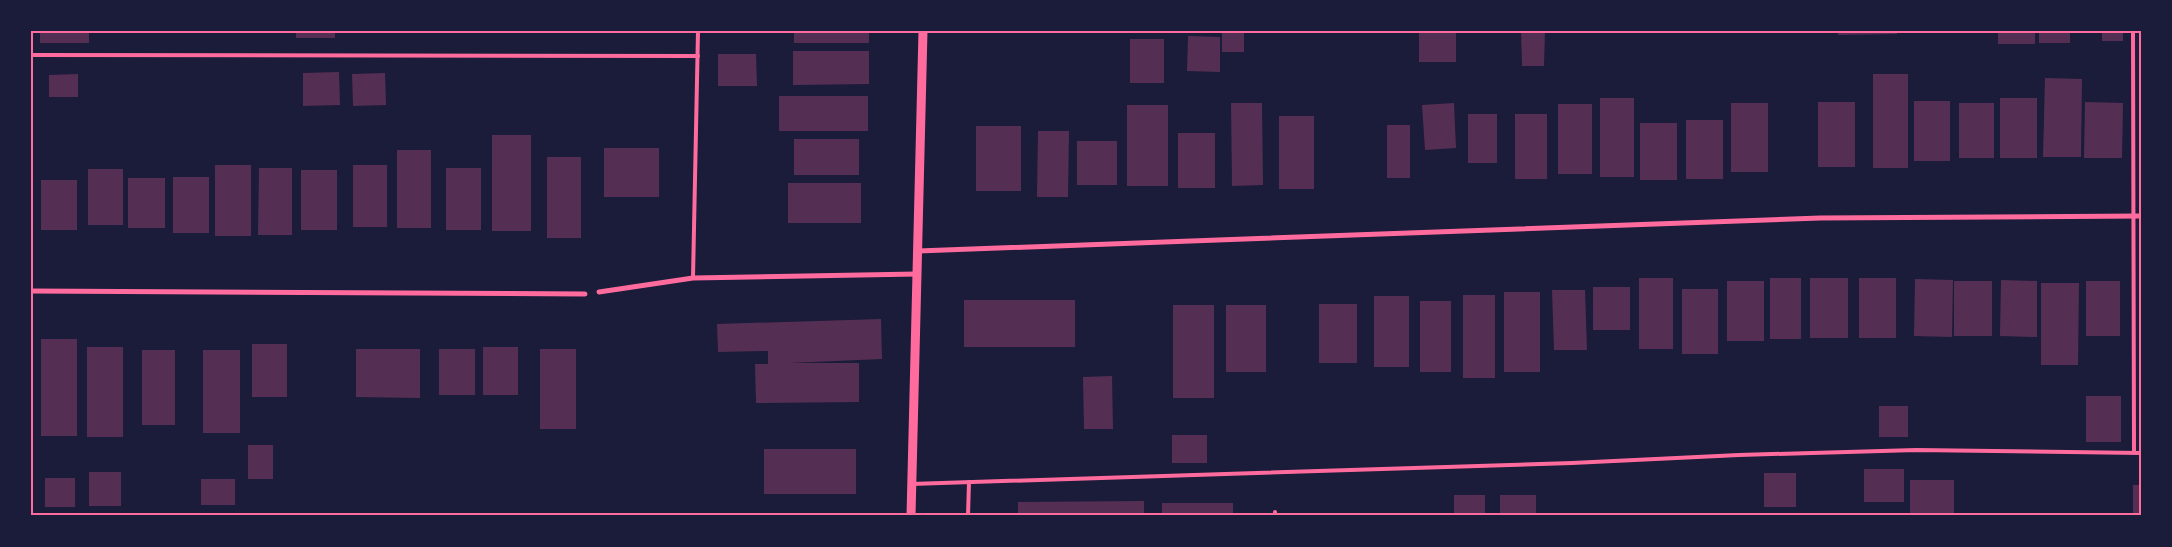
<svg xmlns="http://www.w3.org/2000/svg" width="2172" height="547" font-family="'PT Serif',serif">
<rect width="100%" height="100%" fill="#1b1b3a"/>
<g fill="#542f53">
<rect x="40" y="31" width="49" height="12"/>
<rect x="296" y="31" width="39" height="7"/>
<rect x="794" y="31" width="75" height="12"/>
<rect x="1222" y="31" width="22" height="21"/>
<rect x="1419" y="31" width="37" height="31"/>
<polygon points="1521,31 1545,31 1544,66 1522,66"/>
<polygon points="1838,31 1897,31 1897,34 1838,35"/>
<rect x="1998" y="31" width="37" height="13"/>
<rect x="2039" y="31" width="31" height="12"/>
<rect x="2102" y="31" width="21" height="10"/>
<polygon points="1188,36 1220,37 1220,72 1187,71"/>
<rect x="1130" y="39" width="34" height="44"/>
<polygon points="793,51 869,51 869,84 793,85"/>
<polygon points="718,54 756,54 757,86 718,86"/>
<polygon points="339,72 340,105 303,106 303,73"/>
<polygon points="385,73 386,105 353,106 352,74"/>
<polygon points="78,74 78,97 49,97 49,75"/>
<rect x="1873" y="74" width="35" height="94"/>
<polygon points="2045,78 2082,79 2081,157 2043,157"/>
<rect x="779" y="96" width="89" height="35"/>
<rect x="1600" y="98" width="34" height="79"/>
<rect x="2000" y="98" width="37" height="60"/>
<rect x="1914" y="101" width="36" height="60"/>
<rect x="1818" y="102" width="37" height="65"/>
<polygon points="2085,102 2123,103 2122,158 2084,158"/>
<polygon points="1231,103 1262,103 1263,185 1232,186"/>
<polygon points="1454,103 1456,148 1425,150 1422,105"/>
<rect x="1731" y="103" width="37" height="69"/>
<rect x="1959" y="103" width="35" height="55"/>
<rect x="1558" y="104" width="34" height="70"/>
<rect x="1127" y="105" width="41" height="81"/>
<rect x="1468" y="114" width="29" height="49"/>
<rect x="1515" y="114" width="32" height="65"/>
<rect x="1279" y="116" width="35" height="73"/>
<rect x="1686" y="120" width="37" height="59"/>
<rect x="1640" y="123" width="37" height="57"/>
<rect x="1387" y="125" width="23" height="53"/>
<rect x="976" y="126" width="45" height="65"/>
<polygon points="1038,131 1069,131 1068,197 1037,197"/>
<rect x="1178" y="133" width="37" height="55"/>
<rect x="492" y="135" width="39" height="96"/>
<rect x="794" y="139" width="65" height="36"/>
<rect x="1077" y="141" width="40" height="44"/>
<rect x="604" y="148" width="55" height="49"/>
<rect x="397" y="150" width="34" height="78"/>
<rect x="547" y="157" width="34" height="81"/>
<rect x="215" y="165" width="36" height="71"/>
<rect x="353" y="165" width="34" height="62"/>
<polygon points="259,168 292,168 292,235 258,235"/>
<rect x="446" y="168" width="35" height="62"/>
<rect x="88" y="169" width="35" height="56"/>
<rect x="301" y="170" width="36" height="60"/>
<rect x="173" y="177" width="36" height="56"/>
<rect x="128" y="178" width="37" height="50"/>
<rect x="41" y="180" width="36" height="50"/>
<rect x="788" y="183" width="73" height="40"/>
<rect x="1639" y="278" width="34" height="71"/>
<rect x="1770" y="278" width="31" height="61"/>
<rect x="1810" y="278" width="38" height="60"/>
<rect x="1859" y="278" width="37" height="60"/>
<polygon points="1915,279 1953,280 1952,337 1914,336"/>
<polygon points="2001,280 2037,281 2037,337 2000,336"/>
<rect x="1727" y="281" width="37" height="60"/>
<rect x="1954" y="281" width="38" height="55"/>
<rect x="2086" y="281" width="34" height="55"/>
<polygon points="2041,283 2079,283 2078,365 2041,365"/>
<rect x="1593" y="287" width="37" height="43"/>
<rect x="1682" y="289" width="36" height="65"/>
<polygon points="1552,290 1585,290 1587,350 1554,350"/>
<rect x="1504" y="292" width="36" height="80"/>
<rect x="1463" y="295" width="32" height="83"/>
<rect x="1374" y="296" width="35" height="71"/>
<rect x="964" y="300" width="111" height="47"/>
<rect x="1420" y="301" width="31" height="71"/>
<rect x="1319" y="304" width="38" height="59"/>
<rect x="1173" y="305" width="41" height="93"/>
<rect x="1226" y="305" width="40" height="67"/>
<polygon points="881,319 882,359 789,363 859,363 859,402 756,403 755,364 768,364 768,351 718,352 717,324"/>
<rect x="41" y="339" width="36" height="97"/>
<rect x="252" y="344" width="35" height="53"/>
<rect x="87" y="347" width="36" height="90"/>
<rect x="483" y="347" width="35" height="48"/>
<polygon points="356,349 420,349 420,398 356,397"/>
<rect x="439" y="349" width="36" height="46"/>
<rect x="540" y="349" width="36" height="80"/>
<rect x="142" y="350" width="33" height="75"/>
<rect x="203" y="350" width="37" height="83"/>
<polygon points="1112,376 1113,429 1084,429 1083,377"/>
<rect x="2086" y="396" width="35" height="46"/>
<rect x="1879" y="406" width="29" height="31"/>
<rect x="1172" y="435" width="35" height="28"/>
<rect x="248" y="445" width="25" height="34"/>
<rect x="764" y="449" width="92" height="45"/>
<rect x="1864" y="469" width="40" height="33"/>
<rect x="89" y="472" width="32" height="34"/>
<rect x="1764" y="473" width="32" height="34"/>
<rect x="45" y="478" width="30" height="29"/>
<rect x="201" y="479" width="34" height="26"/>
<rect x="1910" y="480" width="44" height="36"/>
<rect x="2133" y="485" width="8" height="31"/>
<rect x="1454" y="495" width="31" height="21"/>
<rect x="1500" y="495" width="36" height="21"/>
<polygon points="1144,501 1144,516 1018,516 1018,502"/>
<rect x="1162" y="503" width="71" height="13"/>
</g>
<g fill="none" stroke-linecap="round" stroke-linejoin="round">
<g stroke="#ff6b9d" stroke-width="4">
<polyline points="2133,31 2134,452"/>
<polyline points="31,55 698,56"/>
<polyline points="693,278 698,31"/>
<polyline points="911,484 1572,463 1739,455 1916,450 2141,453"/>
<polyline points="968,516 969,482"/>
<polyline points="1275,516 1275,512"/>
</g>
<g stroke="#ff6b9d" stroke-width="5">
<polyline points="918,251 1820,218 2141,216"/>
<polyline points="31,291 585,294"/>
<polyline points="599,292 693,278 917,274"/>
</g>
<polyline stroke="#ff6b9d" stroke-width="9" points="911,516 923,31"/>
</g>
<rect width="2172" height="547" fill="none" stroke="#1b1b3a" stroke-width="65"/>
<rect x="32" y="32" width="2108" height="482" fill="none" stroke="#ff6b9d" stroke-width="2"/>
</svg>
